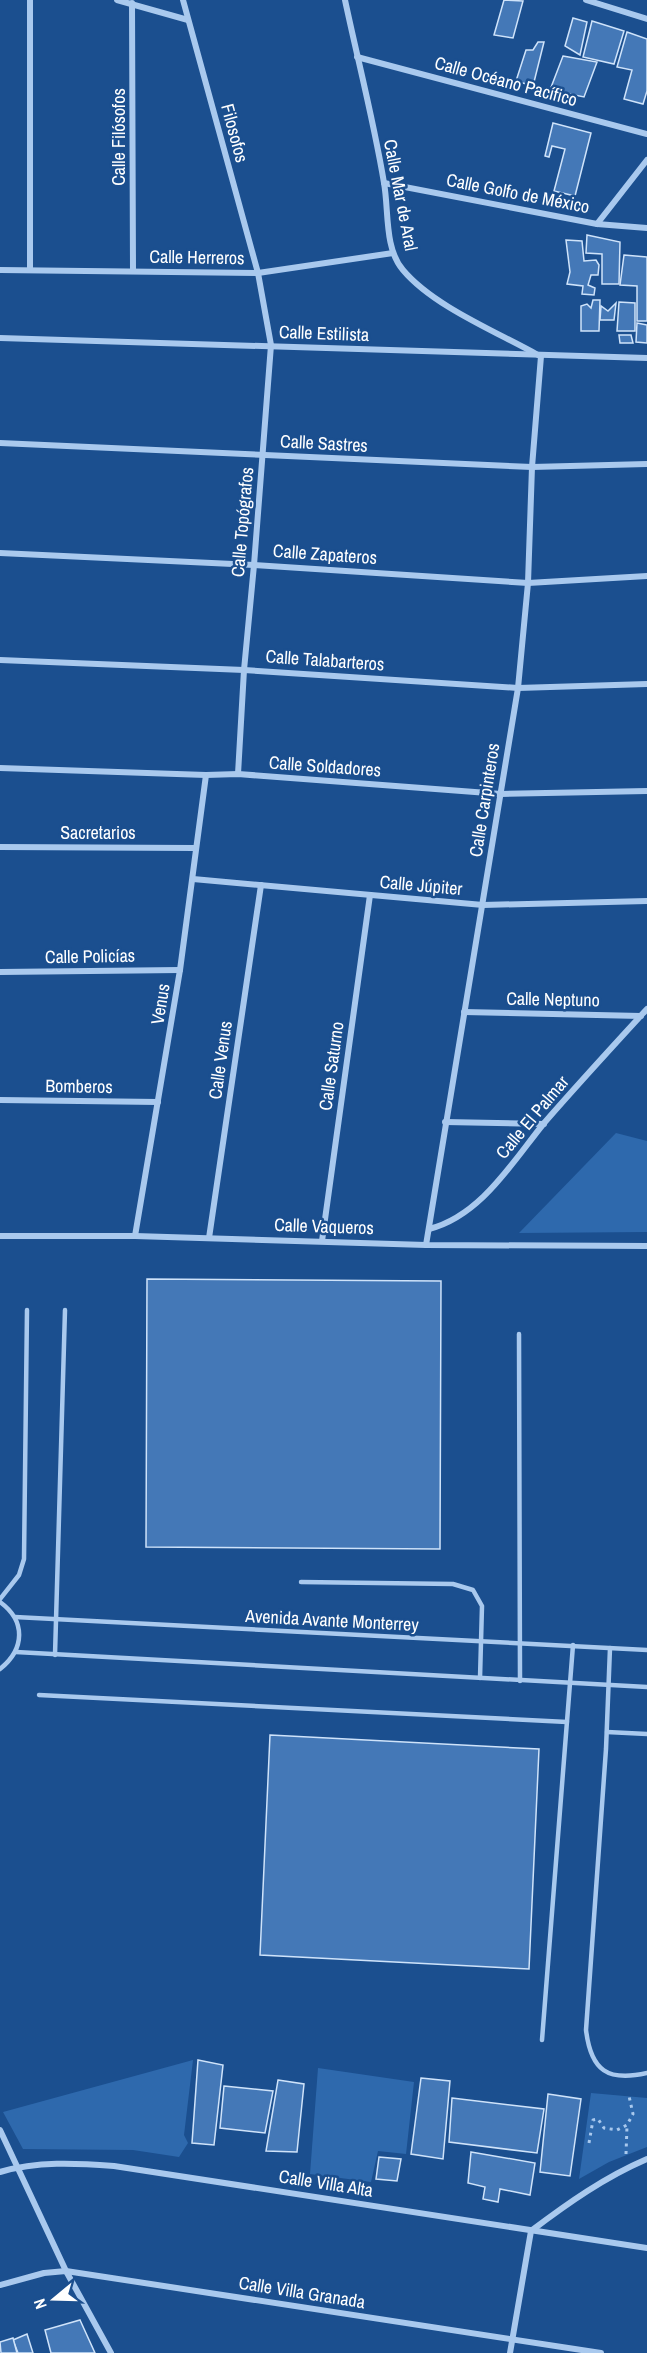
<svg xmlns="http://www.w3.org/2000/svg" width="647" height="2353" font-family="'Archivo Narrow',sans-serif">
<rect width="100%" height="100%" fill="#1b4f8f"/>
<g fill="#2e69ad">
<polygon points="616,1133 647,1141 647,1232 519,1233"/>
<polygon points="193,2060 184,2135 188,2143 179,2157 133,2150 23,2149 3,2112"/>
<polygon points="318,2068 414,2082 406,2154 378,2151 371,2182 310,2174"/>
<polygon points="591,2093 647,2098 647,2147 609,2162 579,2179"/>
</g>
<g fill="#4478b7" stroke="#cfe3fa" stroke-width="1.5">
<polygon points="504,0 523,1 513,38 494,35"/>
<polygon points="573,18 587,22 580,55 565,46"/>
<polygon points="592,21 624,31 614,64 583,57"/>
<polygon points="627,32 647,39 647,91 643,104 624,99 632,70 617,67"/>
<polygon points="538,42 544,42 533,86 516,81 526,50 533,50"/>
<polygon points="563,56 597,62 584,97 550,90"/>
<polygon points="553,123 591,133 575,196 554,191 565,149 552,146 549,157 545,156"/>
<polygon points="587,235 620,242 619,284 602,284 602,254 586,253"/>
<polygon points="566,240 582,241 584,261 596,260 599,265 598,275 591,275 588,285 595,288 594,295 582,294 583,286 567,284 570,272"/>
<polygon points="624,255 647,257 647,321 637,321 637,286 620,285"/>
<polygon points="593,300 600,300 599,331 581,331 581,306 587,304 591,308"/>
<polygon points="619,302 635,303 635,331 617,331"/>
<polygon points="616,303 614,320 600,320 601,306 608,311"/>
<polygon points="637,323 647,325 647,343 636,342"/>
<polygon points="619,335 631,335 633,343 620,343"/>
<polygon points="147,1279 441,1281 440,1549 146,1547"/>
<polygon points="270,1735 539,1749 529,1969 260,1955"/>
<polygon points="198,2060 223,2065 214,2145 192,2143"/>
<polygon points="421,2078 450,2081 443,2159 411,2154"/>
<polygon points="278,2080 304,2084 297,2152 266,2151"/>
<polygon points="224,2086 273,2091 265,2133 220,2128"/>
<polygon points="548,2094 581,2099 570,2176 540,2172"/>
<polygon points="452,2098 544,2109 537,2153 449,2142"/>
<polygon points="471,2152 535,2163 530,2195 500,2189 498,2202 483,2199 485,2187 468,2183"/>
<polygon points="379,2157 401,2159 397,2181 376,2179"/>
<polygon points="80,2320 95,2353 51,2353 45,2330"/>
<polygon points="27,2334 33,2353 18,2353 13,2340"/>
<polygon points="13,2338 17,2353 1,2353 0,2342"/>
</g>
<g fill="none" stroke-linecap="round" stroke-linejoin="round">
<g stroke="#a9c9ee" stroke-width="3" stroke-dasharray="3 4.5" stroke-linecap="butt">
<polyline points="589,2143 593,2120 598,2119 604,2128 617,2130 627,2125 633,2114 629,2096"/>
<polyline points="626,2154 627,2126"/>
</g>
<g stroke="#a9c9ee" stroke-width="4.5">
<polyline points="519,1334 520,1681"/>
<polyline points="301,1582 453,1584 473,1590 482,1606 480,1678"/>
<polyline points="0,1599 19,1575 24,1559 27,1310"/>
<path d="M0 1602C26 1621 25 1649 0 1669"/>
<polyline points="15,1617 647,1650"/>
<path d="M610 1648 606 1749 586 2030C591 2071 608 2082 647 2073"/>
<polyline points="16,1652 647,1687"/>
<polyline points="55,1655 65,1310"/>
<polyline points="39,1695 567,1722"/>
<polyline points="607,1732 647,1734"/>
<polyline points="542,2040 573,1645"/>
</g>
<g stroke="#a9c9ee" stroke-width="6">
<polyline points="117,0 188,20"/>
<polyline points="183,0 258,273 271,345 254,565 244,670 238,774"/>
<path d="M345 0C358 61 374 122 384 183 389 210 384 248 403 270 433 306 497 332 538 355"/>
<polyline points="586,0 647,19"/>
<polyline points="132,3 133,271"/>
<polyline points="357,57 647,134"/>
<polyline points="384,183 597,224 647,228"/>
<polyline points="597,224 647,160"/>
<polyline points="0,270 258,273 393,253"/>
<polyline points="30,270 30,0"/>
<polyline points="0,338 647,358"/>
<polyline points="0,443 532,467 647,464"/>
<polyline points="0,553 254,565 528,583 647,576"/>
<polyline points="0,660 244,670 518,688 647,684"/>
<polyline points="0,768 206,775 238,774 501,794 647,791"/>
<polyline points="0,847 195,848"/>
<polyline points="193,879 483,905 647,901"/>
<polyline points="0,972 180,970"/>
<polyline points="464,1012 641,1016"/>
<polyline points="0,1100 158,1102"/>
<polyline points="445,1122 544,1124"/>
<path d="M429 1229C481 1216 513 1161 545 1122 578 1084 613 1046 647 1009"/>
<polyline points="0,1236 135,1236 426,1245 647,1246"/>
<polyline points="135,1236 180,970 206,775"/>
<polyline points="209,1238 261,885"/>
<polyline points="322,1241 370,895"/>
<polyline points="426,1245 518,688 528,583 532,467 541,356"/>
<polyline points="0,2130 66,2271 111,2353"/>
<path d="M0 2172C37 2161 76 2163 114 2166L647 2248"/>
<polyline points="0,2285 44,2273 66,2271 601,2353"/>
<path d="M510 2353 531 2231C568 2203 605 2177 647 2159"/>
</g>
</g>
<g text-anchor="middle" dominant-baseline="central" stroke-width="5" stroke-linejoin="round" paint-order="stroke">
<g font-size="18" fill="#fff" stroke="#1b4f8f">
<text transform="translate(506 81) rotate(15)">Calle Océano Pacífico</text>
<text transform="translate(235 133) rotate(75)">Filosofos</text>
<text transform="translate(118 137) rotate(-90)">Calle Filósofos</text>
<text transform="translate(518 193) rotate(11)">Calle Golfo de México</text>
<text transform="translate(401 195) rotate(79)">Calle Mar de Aral</text>
<text transform="translate(197 257) rotate(1)">Calle Herreros</text>
<text transform="translate(324 333) rotate(2)">Calle Estilista</text>
<text transform="translate(324 443) rotate(3)">Calle Sastres</text>
<text transform="translate(242 522) rotate(-85)">Calle Topógrafos</text>
<text transform="translate(325 554) rotate(4)">Calle Zapateros</text>
<text transform="translate(325 660) rotate(4)">Calle Talabarteros</text>
<text transform="translate(325 766) rotate(4)">Calle Soldadores</text>
<text transform="translate(484 800) rotate(-81)">Calle Carpinteros</text>
<text x="98" y="832">Sacretarios</text>
<text transform="translate(421 885) rotate(5)">Calle Júpiter</text>
<text transform="translate(90 956) rotate(-1)">Calle Policías</text>
<text transform="translate(553 999) rotate(1)">Calle Neptuno</text>
<text transform="translate(160 1004) rotate(-81)">Venus</text>
<text transform="translate(220 1060) rotate(-82)">Calle Venus</text>
<text transform="translate(331 1066) rotate(-82)">Calle Saturno</text>
<text transform="translate(79 1086) rotate(1)">Bomberos</text>
<text transform="translate(532 1117) rotate(-50)">Calle El Palmar</text>
<text transform="translate(324 1226) rotate(2)">Calle Vaqueros</text>
<text transform="translate(332 1620) rotate(3)">Avenida Avante Monterrey</text>
<text transform="translate(326 2183) rotate(9)">Calle Villa Alta</text>
<text transform="translate(302 2292) rotate(9)">Calle Villa Granada</text>
</g>
</g>
<g transform="translate(54 2299) rotate(251)" stroke="#1b4f8f" stroke-width="4.5" paint-order="stroke">
<path d="M0-4.5L10 22L0 15L-10 22Z" fill="#ffffff"/>
<text y="-9" font-size="16" font-weight="bold" text-anchor="middle" fill="#ffffff">N</text>
</g>
</svg>
